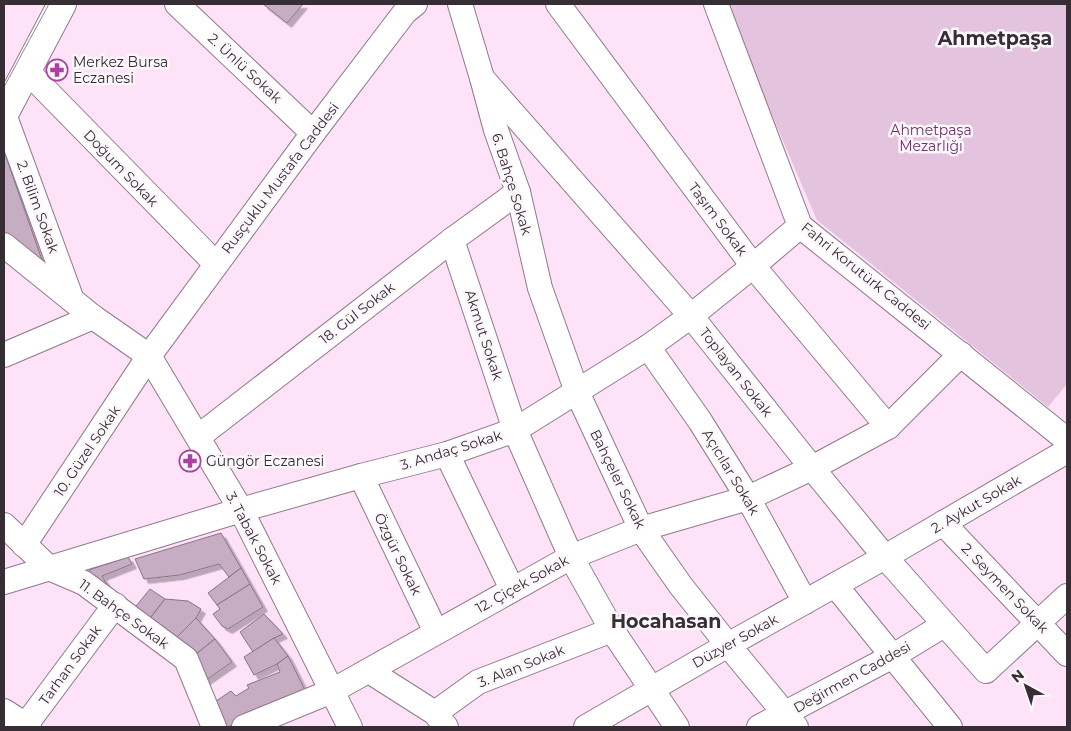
<svg xmlns="http://www.w3.org/2000/svg" width="1071" height="731" font-family="Montserrat,sans-serif">
<defs>
<filter id="shadow"><feDropShadow dx="4.5" dy="4.5" stdDeviation="0" flood-color="#0004"/></filter>
</defs>
<rect width="100%" height="100%" fill="#fde2f8"/>
<polygon fill="#e4c3df" points="724,4 1067,4 1067,384 1048,407 817,220"/>
<g fill="#c7adc3" stroke="#8b7387" filter="url(#shadow)">
<polygon points="263,4 303,4 287,23"/>
<polygon points="4,151 42,260 38,265 4,239"/>
<polygon points="221,533 241,568 229,577 219,564 180,575 144,579 135,559"/>
<polygon points="128,557 132,564 102,576 107,585 128,601 122,606 94,586 89,570"/>
<polygon points="241,568 250,584 217,605 208,593"/>
<polygon points="250,584 263,607 228,629 222,626 213,614 220,609 217,605"/>
<polygon points="150,589 165,599 147,622 132,611"/>
<polygon points="165,599 188,601 201,609 196,618 173,641 147,622"/>
<polygon points="264,614 283,634 274,638 253,652 240,632"/>
<polygon points="196,618 215,639 191,658 173,641"/>
<polygon points="274,638 288,656 277,664 254,675 244,657"/>
<polygon points="215,639 232,662 203,682 191,658"/>
<polygon points="288,656 308,696 228,727 220,727 210,705 231,691 236,696 249,688 247,685 280,672 277,664"/>
</g>
<g fill="none" stroke-linecap="round" stroke-linejoin="round">
<g stroke="#91798d" stroke-width="26">
<g id="minor">
<polyline points="177,4 313,133"/>
<polyline points="460,4 482,78 496,130 518,192 540,288 577,392 641,529 681,586 728,645 796,727"/>
<polyline points="558,4 753,266 888,427"/>
<polyline points="716,4 800,226 1067,440"/>
<polyline points="27,71 216,264"/>
<polyline points="482,78 691,316 812,468 885,557 986,671 1067,596"/>
<polyline points="4,114 72,300"/>
<polyline points="452,240 515,430 571,557 612,630 677,727"/>
<polyline points="4,245 93,317 149,356 241,510 350,727"/>
<polyline points="648,347 700,421 748,498 805,602"/>
<polyline points="4,355 93,317"/>
<polyline points="198,437 452,240 518,192"/>
<polyline points="447,454 512,589"/>
<polyline points="361,476 436,632"/>
<polyline points="943,523 1067,654"/>
<polyline points="4,525 49,568 84,583 186,659 214,727"/>
<polyline points="24,545 149,356 313,133 405,12 415,4"/>
<polyline points="4,582 241,510 361,476 447,454 515,430 648,347 691,316 753,266 800,226"/>
<polyline points="835,585 950,727"/>
<polyline points="369,671 435,713 446,727"/>
<polyline points="4,711 29,727"/>
<polyline points="435,713 478,682 612,630"/>
<polyline points="25,726 115,605"/>
<polyline points="244,727 332,691 571,557 641,529 748,498 812,468 888,427 961,354"/>
<polyline points="586,727 728,645 885,557 1067,451"/>
<polyline points="759,727 893,656 944,625"/>
</g>
</g>
<g stroke="#91798d" stroke-width="30">
<polyline id="major" points="4,114 62,4"/>
</g>
<use href="#minor" stroke="#fff" stroke-width="24"/>
<use href="#major" stroke="#fff" stroke-width="28"/>
<polyline stroke="#978593" stroke-width="1" points="4,87 49,4"/>
</g>
<defs>
<g id="pharmacy-ring" transform="scale(1.125)"><circle r="9.5" fill="#fcf7fb" stroke="#ab41a2" stroke-width="1.5"/><path d="M-2-6h4v4h4v4h-4v4h-4v-4h-4v-4h4Z" fill="#ab41a2"/></g>
</defs>
<g fill-rule="evenodd">
<use href="#pharmacy-ring" x="57" y="70"/>
<use href="#pharmacy-ring" x="190" y="461"/>
</g>
<g text-anchor="middle" dominant-baseline="central" stroke-width="5" stroke-linejoin="round" paint-order="stroke">
<g font-size="14" fill="#372d35" stroke="#fcf7fb" text-anchor="start">
<text x="73" y="62">Merkez Bursa<tspan x="73" dy="16">Eczanesi</tspan></text>
<text x="206" y="461">Güngör Eczanesi</text>
</g>
<g font-size="14" fill="#372d35" stroke="#fcf7fb">
<text transform="translate(245 68) rotate(43)">2. Ünlü Sokak</text>
<text transform="translate(121 168) rotate(46)">Doğum Sokak</text>
<text transform="translate(280 178) rotate(-53)">Rusçuklu Mustafa Caddesi</text>
<text transform="translate(512 184) rotate(73)">6. Bahçe Sokak</text>
<text transform="translate(38 207) rotate(70)">2. Bilim Sokak</text>
<text transform="translate(718 219) rotate(53)">Taşım Sokak</text>
<text transform="translate(866 276) rotate(39)">Fahri Korutürk Caddesi</text>
<text transform="translate(357 313) rotate(-38)">18. Gül Sokak</text>
<text transform="translate(484 335) rotate(72)">Akmut Sokak</text>
<text transform="translate(736 372) rotate(52)">Toplayan Sokak</text>
<text transform="translate(451 450) rotate(-17)">3. Andaç Sokak</text>
<text transform="translate(87 451) rotate(-56)">10. Güzel Sokak</text>
<text transform="translate(731 472) rotate(59)">Açıcılar Sokak</text>
<text transform="translate(618 479) rotate(64)">Bahçeler Sokak</text>
<text transform="translate(976 504) rotate(-30)">2. Aykut Sokak</text>
<text transform="translate(254 538) rotate(62)">3. Tabak Sokak</text>
<text transform="translate(398 554) rotate(64)">Özgür Sokak</text>
<text transform="translate(522 584) rotate(-29)">12. Çiçek Sokak</text>
<text transform="translate(1005 588) rotate(46)">2. Seymen Sokak</text>
<text transform="translate(124 614) rotate(36)">11. Bahçe Sokak</text>
<text transform="translate(735 641) rotate(-29)">Düzyer Sokak</text>
<text transform="translate(70 665) rotate(-54)">Tarhan Sokak</text>
<text transform="translate(521 666) rotate(-22)">3. Alan Sokak</text>
<text transform="translate(852 677) rotate(-29)">Değirmen Caddesi</text>
</g>
<g font-size="14" fill="#6f3069" stroke="#fcf7fb">
<text x="931" y="130">Ahmetpaşa<tspan x="931" dy="16">Mezarlığı</tspan></text>
</g>
<g font-size="19" font-weight="bold" fill="#372d35" stroke="#fcf7fb">
<text x="995" y="38">Ahmetpaşa</text>
<text x="666" y="621">Hocahasan</text>
</g>
</g>
<rect width="1071" height="731" fill="none" stroke="#372d35" stroke-width="10"/>
<g transform="translate(1026 686) rotate(320)" stroke="#fcf7fb" stroke-width="4" paint-order="stroke">
<path d="M0-4L9 19L0 12L-9 19Z" fill="#372d35"/>
<text y="-8" font-size="14" font-weight="bold" text-anchor="middle" fill="#372d35">N</text>
</g>
</svg>
